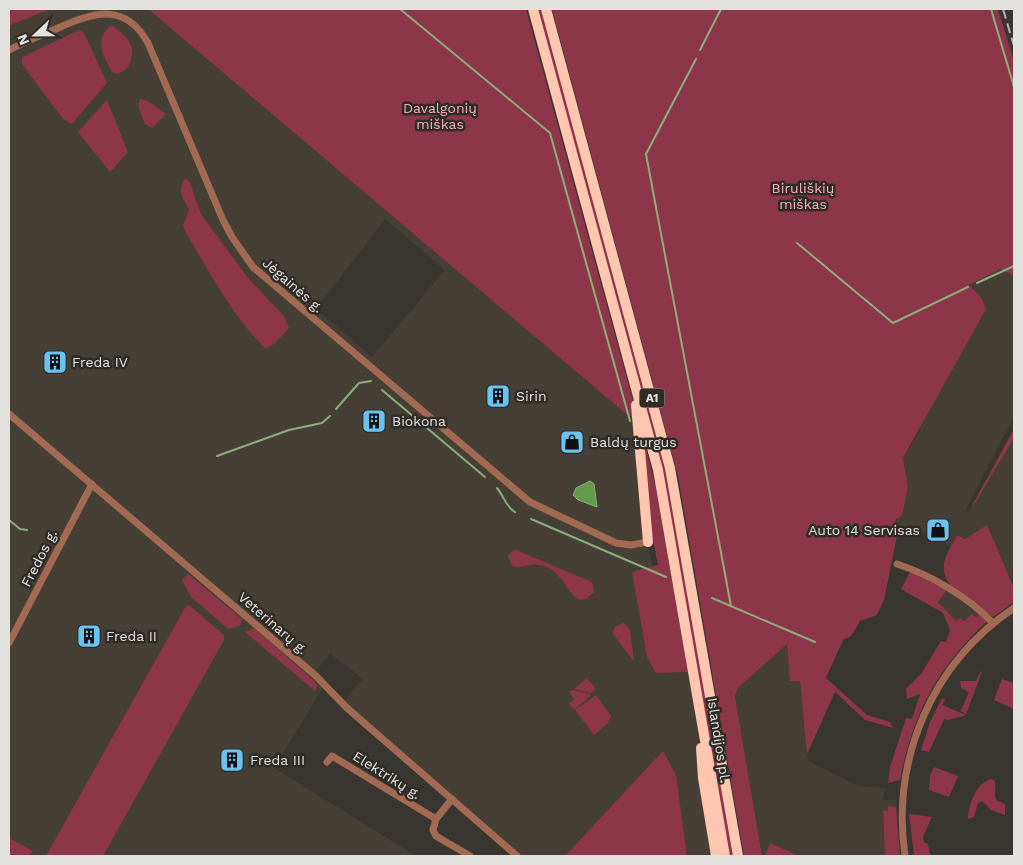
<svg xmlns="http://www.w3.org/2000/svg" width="1023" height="865" font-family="'Work Sans',sans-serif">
<rect width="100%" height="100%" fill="#393632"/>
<g fill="#463f36" fill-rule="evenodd">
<path d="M50 9H148L626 414 635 418 642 523 653 568 632 572 656 673 688 672 715 836 713 856H687L663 752 565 856H512L341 705 363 679 330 653 316 671 327 681 274 768 416 856H9V26ZM190 183 201 214 249 279 284 316 218 285 183 225 189 210 184 201ZM385 219 445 270 372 357 316 309Z"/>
<polygon points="1001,269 1014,276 1014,416 965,511 967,512 972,508 1014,438 1014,577 1010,578 987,526 965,539 957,535 951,547 912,525 898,531 895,520 902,516 908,487 903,458 919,432 981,297 968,285"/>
<polygon points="947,590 980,614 976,617 956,622 938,602"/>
<polygon points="787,643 790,681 800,680 808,761 858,786 886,788 882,800 896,800 896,807 888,806 888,811 883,810 885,856 799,856 770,844 765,856 762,856 735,696 738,688"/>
</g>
<g fill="#8d3649">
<polygon points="9,9 50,9 9,26"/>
<polygon points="148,9 526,9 633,401 635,418 626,414"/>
<polygon points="536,9 542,9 670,482 733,856 729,856 666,491"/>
<polygon points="552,9 998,9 1014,61 1014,276 1001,269 969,285 981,297 986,309 903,458 908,487 902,516 895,520 898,531 884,600 877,615 860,621 851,636 843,640 826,678 867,715 890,722 893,728 865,720 835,692 807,754 800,681 790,681 787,644 738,688 735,696 762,856 744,856 678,476"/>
<path d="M112 25C129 39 139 47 127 69L118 74 112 72C103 56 93 38 112 25Z"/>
<polygon points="79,30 84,33 107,83 72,124 63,119 22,64 22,57"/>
<polygon points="140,99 148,101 166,114 152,128 145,124 138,106"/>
<polygon points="107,100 128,152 110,172 78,132"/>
<path d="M186 178 190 183 201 214 249 279 284 316 289 328 275 343 266 349C234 319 209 271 186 233L183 225 189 210C183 199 176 188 186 178Z"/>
<polygon points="641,429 656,489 688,672 656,673 647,657 632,572 658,565 652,535"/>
<polygon points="1014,429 1014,438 972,508 973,504"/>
<path d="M987 525 1014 588V602L993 617C977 605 940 589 944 564 945 555 953 544 957 535L965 539Z"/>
<path d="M516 550 592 582 594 592 586 599 579 600C565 590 560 568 540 565 531 563 521 569 512 566L508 556 511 552Z"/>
<path d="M910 572 947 590 938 602 956 621 960 618 964 621 972 614 976 617 980 614 986 618V622C937 669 913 713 900 780L888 783 890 767 906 718 912 719 920 694 907 699 906 689 921 674 941 641 946 642 950 630 943 613 901 589Z"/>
<polygon points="188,574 242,619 240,626 228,629 191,597 182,580"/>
<polygon points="189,605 224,635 224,640 103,856 46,856 186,606"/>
<polygon points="624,623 630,630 634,660 632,659 612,633 616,626"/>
<polygon points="254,628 315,682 317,686 315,691 245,632"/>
<polygon points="981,671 982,672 966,714 961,711 969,692 961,688 960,681 976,681"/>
<polygon points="587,678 596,689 591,693 574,689"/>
<polygon points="1002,679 1014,683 1014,709 994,700"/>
<polygon points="572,690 590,694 591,695 574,710 569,704 574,699 569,692"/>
<polygon points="596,695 611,716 607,724 594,735 575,710"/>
<polygon points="942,698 945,700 942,705 966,715 948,720 944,719 929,752 921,750 930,722"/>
<polygon points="663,751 676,775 687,856 565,856"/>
<polygon points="934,767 958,776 949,797 929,790 930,776"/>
<path d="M992 779 995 782C996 788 994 794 996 800L1005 804V815L991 810 982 801 978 803 974 817 968 819C968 805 977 781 992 779Z"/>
<polygon points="888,806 896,807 900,856 885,856 883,810 888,811"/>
<polygon points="909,814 932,817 923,837 924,842 928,844 930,856 914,856"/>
<polygon points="9,838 33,851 29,856 9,856"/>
<polygon points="770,843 799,856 765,856"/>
</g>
<polygon fill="#64994e" stroke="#8aaf7a" points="590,481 594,484 597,507 578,500 573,495 576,488"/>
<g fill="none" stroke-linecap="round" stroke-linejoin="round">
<g stroke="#8aaf7a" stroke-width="2">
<polyline points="400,9 550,133 630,421"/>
<polyline points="991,9 1014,87"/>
<polyline points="700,50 721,9"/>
<polyline points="696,59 646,154 731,606"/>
<polyline points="797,243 893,323 968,287"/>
<polyline points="977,283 1014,266"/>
<polyline points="382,390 485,477"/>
<polyline points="336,409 359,383 371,381"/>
<polyline points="217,456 289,430 322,423 330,416"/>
<path d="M497 488C504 496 505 506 515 512"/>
<polyline points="531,519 666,577"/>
<polyline points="9,520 20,529 27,530"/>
<polyline points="712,598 815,642"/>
</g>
<g stroke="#a26953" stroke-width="7">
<path d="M9 50C25 42 42 35 58 28 94 12 125 2 148 43L223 220 232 237 253 267 530 502 616 543 631 545 648 542"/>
<polyline points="9,414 316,676 347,708 517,856"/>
<path d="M897 564C931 575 968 597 993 623"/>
<polyline points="9,643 92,484"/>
<polyline points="327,762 332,756 436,819 452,799"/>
<polyline points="436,819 433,830 436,836 470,856"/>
<path d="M905 856C891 759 932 663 1014 608"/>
</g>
<g stroke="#ffc6b0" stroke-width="10">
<polyline points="533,9 658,470 725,856"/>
<polyline points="546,9 670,468 738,856"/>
<polyline points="636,405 648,542"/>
<polyline points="701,748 703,778 716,856"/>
</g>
<polyline stroke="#b7b4b1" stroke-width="2" stroke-dasharray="10 5" stroke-linecap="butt" points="1003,9 1014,46"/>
</g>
<defs>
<g id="building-square" transform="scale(1.25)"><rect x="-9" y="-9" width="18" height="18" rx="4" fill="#69c3f1" stroke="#2f2c28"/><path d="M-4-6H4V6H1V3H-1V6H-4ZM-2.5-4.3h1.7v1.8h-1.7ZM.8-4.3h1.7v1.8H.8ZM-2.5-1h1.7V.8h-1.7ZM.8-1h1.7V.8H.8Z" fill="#111"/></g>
<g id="shop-square" transform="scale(1.25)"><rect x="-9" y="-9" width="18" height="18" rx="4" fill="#69c3f1" stroke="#2f2c28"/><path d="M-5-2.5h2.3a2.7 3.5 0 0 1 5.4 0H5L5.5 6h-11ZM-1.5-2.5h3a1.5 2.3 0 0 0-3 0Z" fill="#111"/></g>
</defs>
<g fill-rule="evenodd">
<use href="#building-square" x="55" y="362"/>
<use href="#building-square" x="498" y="396"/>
<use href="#building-square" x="374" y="421"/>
<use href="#shop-square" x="572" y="442"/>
<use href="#shop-square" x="938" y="530"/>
<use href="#building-square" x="89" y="636"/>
<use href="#building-square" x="232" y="760"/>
</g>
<g text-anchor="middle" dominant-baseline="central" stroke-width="5" stroke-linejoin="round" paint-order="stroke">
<rect fill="#2f2c28" stroke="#aeaba8" stroke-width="1" x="639.5" y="388.5" width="25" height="19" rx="4"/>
<g font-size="12" font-weight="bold" fill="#e4e2df">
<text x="652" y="398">A1</text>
</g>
<g font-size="14" fill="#f9adb8" stroke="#2f2c28">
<text x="440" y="108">Davalgonių<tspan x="440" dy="16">miškas</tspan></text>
<text x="803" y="188">Biruliškių<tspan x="803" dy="16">miškas</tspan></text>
</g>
<g font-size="14" fill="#e4e2df" stroke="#2f2c28">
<text transform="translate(293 285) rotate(41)">Jėgainės g.</text>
<text transform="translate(39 558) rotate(-63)">Fredos g.</text>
<text transform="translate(273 623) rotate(41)">Veterinarų g.</text>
<text transform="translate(719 740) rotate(81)">Islandijos pl.</text>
<text transform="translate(387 775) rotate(32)">Elektrikų g.</text>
</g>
<g font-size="14" fill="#e4e2df" stroke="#2f2c28" text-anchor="start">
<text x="72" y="362">Freda IV</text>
<text x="516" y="396">Sirin</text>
<text x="392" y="421">Biokona</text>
<text x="590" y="442">Baldų turgus</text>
<text x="920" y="530" text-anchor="end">Auto 14 Servisas</text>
<text x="106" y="636">Freda II</text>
<text x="250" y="760">Freda III</text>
</g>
</g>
<rect width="1023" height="865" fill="none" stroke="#e4e2df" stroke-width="20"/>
<g transform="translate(35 35) rotate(248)" stroke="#2f2c28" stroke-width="4" paint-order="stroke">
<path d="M0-4L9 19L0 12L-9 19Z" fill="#e4e2df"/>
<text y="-8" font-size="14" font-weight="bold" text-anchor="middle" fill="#e4e2df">N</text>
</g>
</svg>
